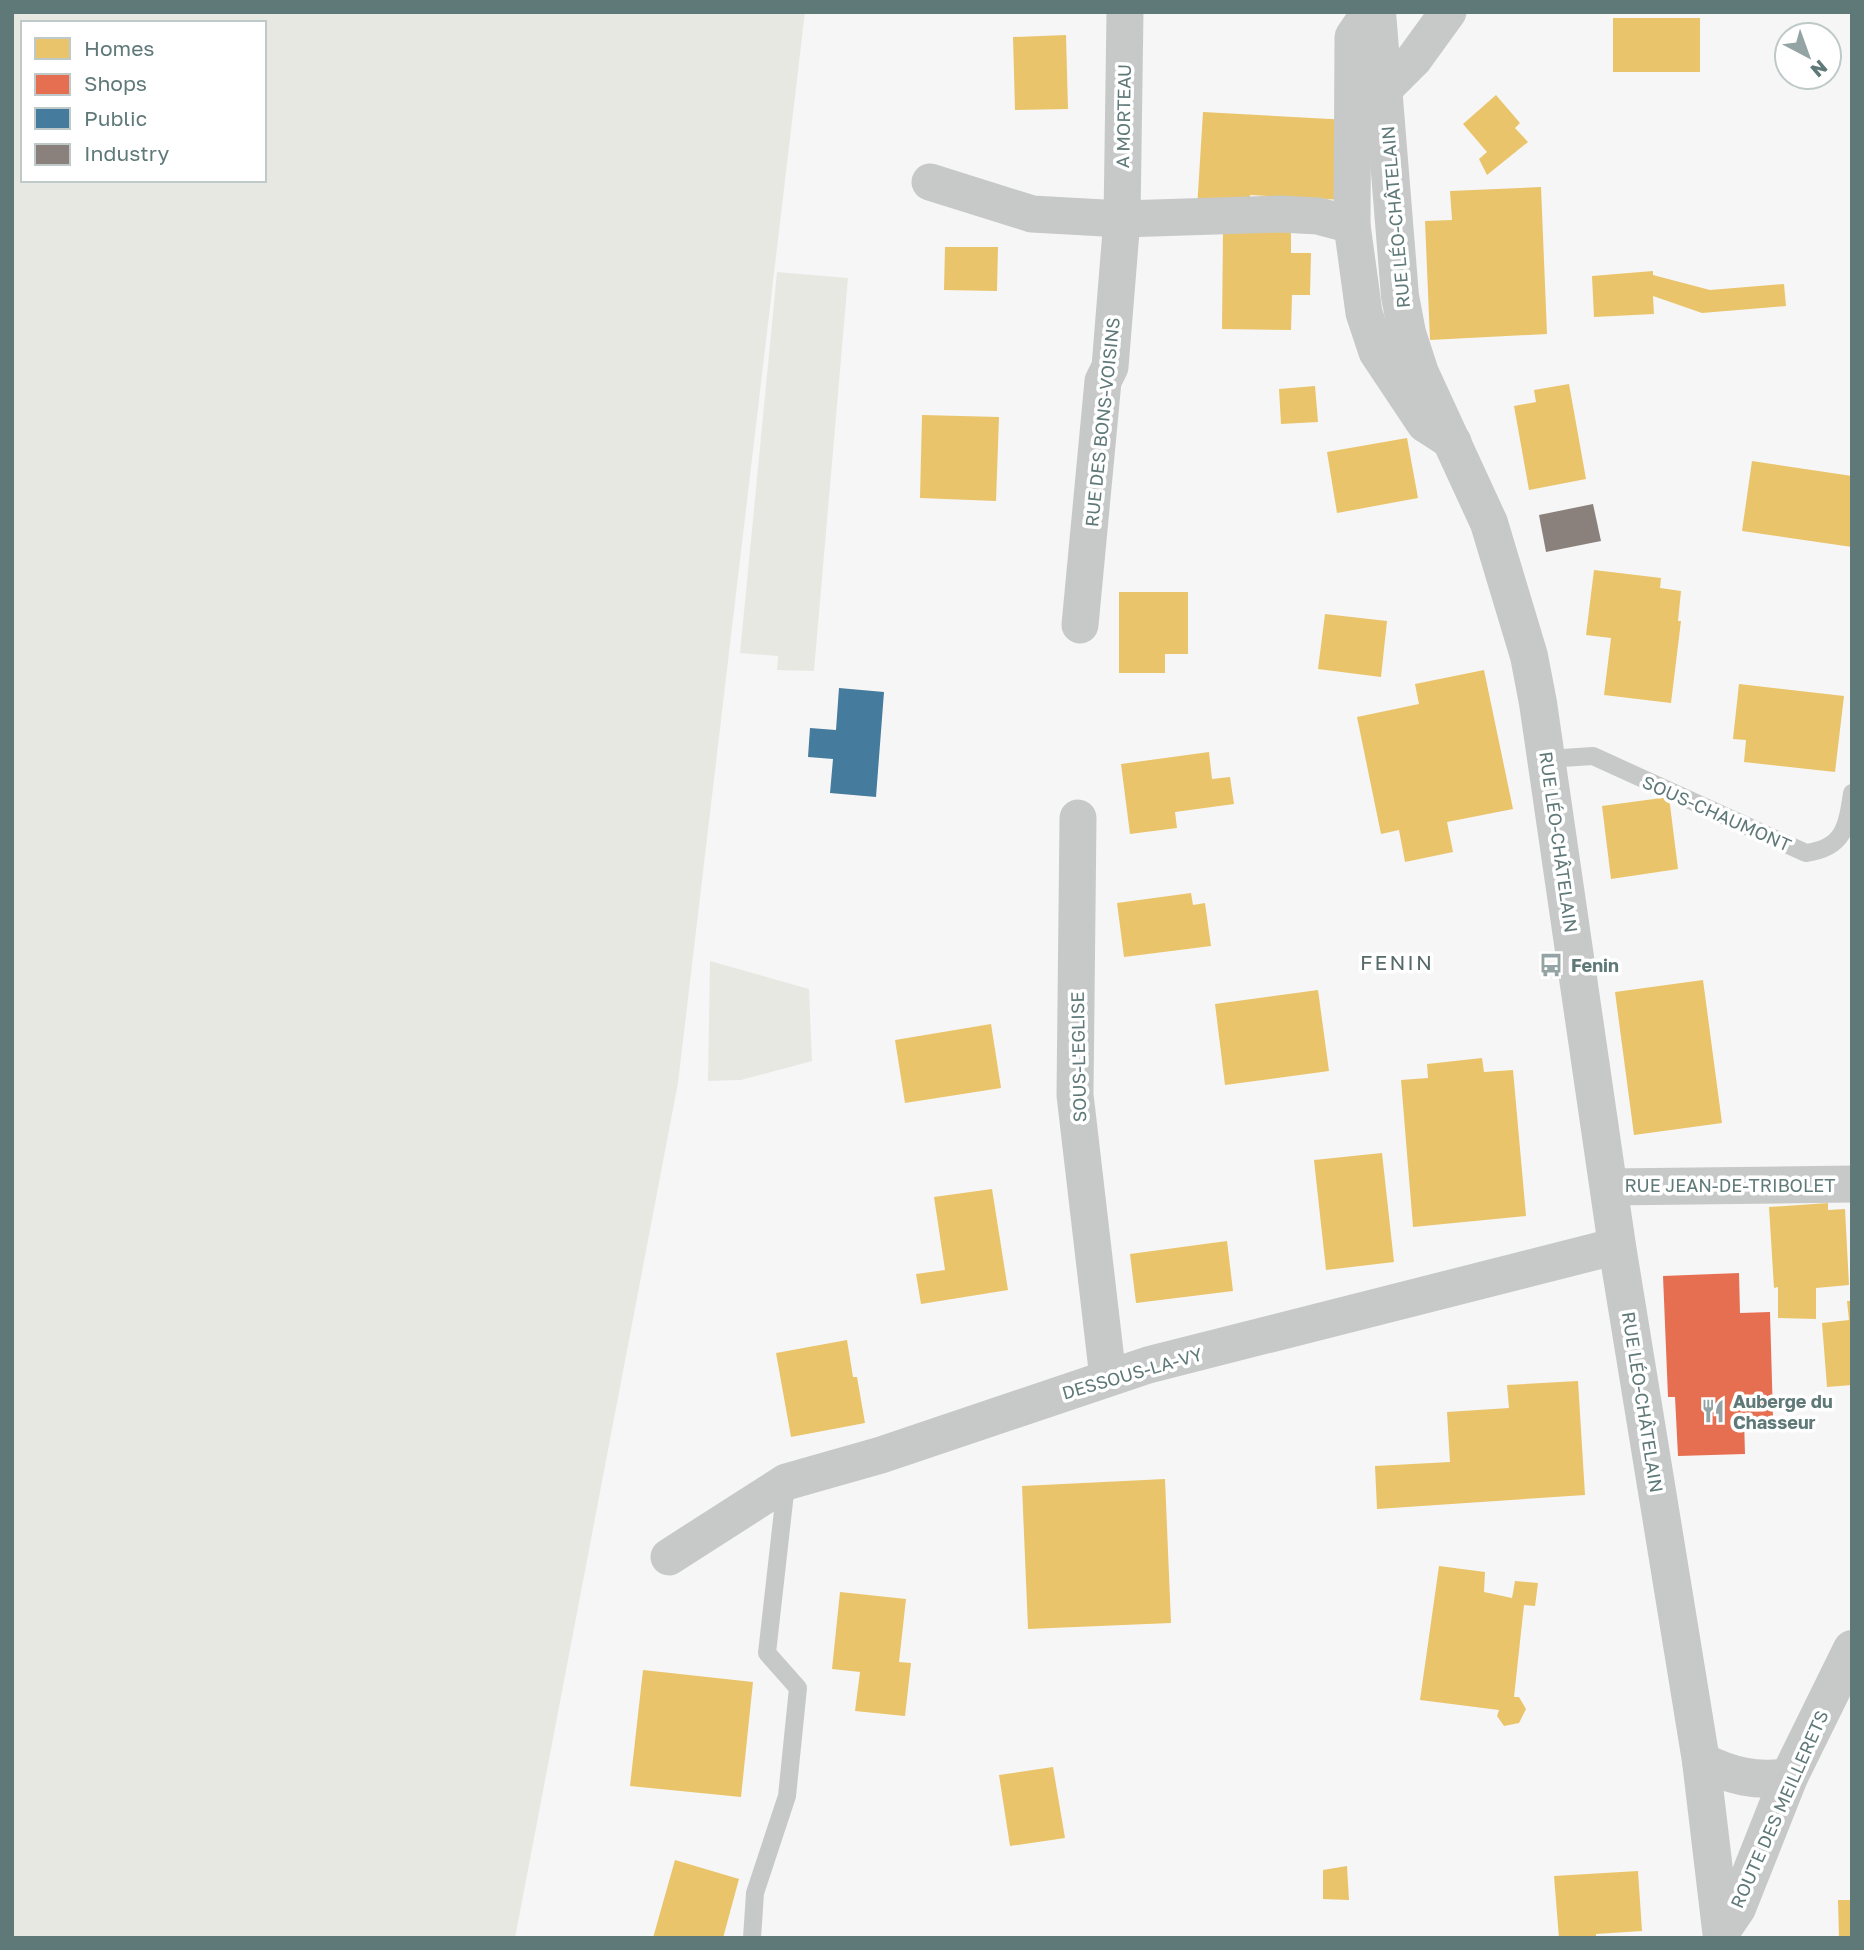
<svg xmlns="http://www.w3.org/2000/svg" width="1864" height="1950" font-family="'Golos Text',sans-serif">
<rect width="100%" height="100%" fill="#f7f6f6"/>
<g fill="#e8e8e3" fill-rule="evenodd">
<path d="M12 12H805L678 1083 515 1938H12ZM23 23H264V180H23Z"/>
<polygon points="777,272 848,278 814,671 777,670 778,656 740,653"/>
<polygon points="710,961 809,989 812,1061 741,1080 708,1081"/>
</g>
<g fill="#e9c46a">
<rect x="1613" y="18" width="87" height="54"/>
<polygon points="1066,35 1068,109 1015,110 1013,37"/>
<polygon points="1496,95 1520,123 1515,128 1528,142 1487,175 1479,159 1487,152 1463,124"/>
<polygon points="1203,112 1349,120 1344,200 1250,195 1250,211 1197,209"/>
<polygon points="1541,187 1547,334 1430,340 1425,221 1452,220 1450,191"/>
<polygon points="1223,229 1291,230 1291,253 1311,253 1310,295 1292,295 1291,330 1222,329"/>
<polygon points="945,247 998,247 997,291 944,290"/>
<polygon points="1653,271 1653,275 1710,290 1784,284 1786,306 1702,313 1653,296 1654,314 1594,317 1592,276"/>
<polygon points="1569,384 1586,479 1529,490 1514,406 1536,402 1534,390"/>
<polygon points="1315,386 1318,422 1281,424 1279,389"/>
<polygon points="922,415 999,417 996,501 920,498"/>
<polygon points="1407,438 1418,498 1337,513 1327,452"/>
<polygon points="1752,461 1852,476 1852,547 1742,531"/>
<polygon points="1594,570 1661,578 1660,588 1681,591 1678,621 1681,621 1671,703 1604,695 1611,638 1586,635"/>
<polygon points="1119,592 1188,592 1188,654 1165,654 1165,673 1119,673"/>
<polygon points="1325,614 1387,621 1381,677 1318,669"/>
<polygon points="1484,670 1513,809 1447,822 1453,852 1405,862 1399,830 1381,834 1357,717 1419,704 1415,684"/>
<polygon points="1739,684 1844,696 1835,772 1744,762 1746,740 1733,739"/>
<polygon points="1209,752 1212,779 1230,777 1234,804 1175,812 1177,828 1130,834 1121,764"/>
<polygon points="1669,797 1678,869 1611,879 1602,806"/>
<polygon points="1191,893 1193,905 1205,903 1211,946 1124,957 1117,903"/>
<polygon points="1703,980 1722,1123 1634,1135 1615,992"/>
<polygon points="1318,990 1329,1071 1225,1085 1215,1004"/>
<polygon points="991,1024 1001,1088 905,1103 895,1040"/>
<polygon points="1482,1058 1484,1072 1513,1070 1526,1216 1413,1227 1401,1080 1428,1078 1427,1064"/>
<polygon points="1382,1153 1394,1262 1326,1270 1314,1160"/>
<polygon points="992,1189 1008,1290 921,1304 916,1274 945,1270 934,1197"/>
<polygon points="1828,1203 1828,1210 1845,1209 1849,1285 1816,1288 1816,1319 1778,1318 1778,1287 1774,1288 1769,1207"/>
<polygon points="1227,1241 1233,1291 1136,1303 1130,1254"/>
<polygon points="1847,1301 1852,1301 1852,1385 1827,1387 1822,1323 1849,1320"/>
<polygon points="847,1340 853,1377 857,1377 865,1423 791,1437 776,1353"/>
<polygon points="1578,1381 1585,1495 1377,1509 1375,1466 1450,1462 1447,1412 1509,1408 1507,1385"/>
<polygon points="1165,1479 1171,1623 1028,1629 1022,1486"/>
<polygon points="1439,1566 1485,1572 1484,1592 1512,1598 1515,1581 1538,1583 1535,1606 1524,1605 1514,1697 1519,1697 1526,1709 1519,1723 1504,1726 1497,1716 1499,1710 1420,1700"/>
<polygon points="840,1592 906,1599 899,1662 911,1663 905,1716 855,1711 860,1672 832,1669"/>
<polygon points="643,1670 753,1682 741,1797 630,1786"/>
<polygon points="1053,1767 1065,1838 1010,1846 999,1775"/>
<polygon points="675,1860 739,1879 723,1938 653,1938"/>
<polygon points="1347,1866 1349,1900 1323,1899 1323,1870"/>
<polygon points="1638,1871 1642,1931 1596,1934 1596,1938 1559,1938 1554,1876"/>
<polygon points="1838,1900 1852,1900 1852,1938 1839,1938"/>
</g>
<polygon fill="#e76f51" points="1739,1273 1740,1313 1770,1312 1773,1417 1744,1419 1745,1454 1678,1456 1675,1397 1668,1397 1663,1276"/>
<polygon fill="#457b9d" points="839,688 884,692 876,797 830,793 833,759 808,757 810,728 836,730"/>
<polygon fill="#8a817c" points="1593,504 1601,541 1546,552 1539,515"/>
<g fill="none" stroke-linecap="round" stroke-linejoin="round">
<g stroke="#c7c9c9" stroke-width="18">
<path d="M1547 759 1593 756 1806 853C1844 848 1847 827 1852 793"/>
<polyline points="752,1938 755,1893 787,1796 798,1688 767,1653 786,1484"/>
</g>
<g stroke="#c7c9c9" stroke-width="37">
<polyline points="1370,12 1353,37 1352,225 1364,313 1377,352 1425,424 1453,442"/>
<polyline points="1383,90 1414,59 1448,12"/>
<polyline points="930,182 1032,214 1122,219 1281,214 1318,216 1352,225"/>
<polyline points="1080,625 1103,381 1110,367 1122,219 1125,12"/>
<polyline points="1078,818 1075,1095 1108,1378"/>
<polyline points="1609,1187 1852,1184"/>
<polyline points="669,1557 786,1482 881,1455 1148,1365 1617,1246"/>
</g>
<g stroke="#c7c9c9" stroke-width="38">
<polyline points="1377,12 1400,296 1407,333 1420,373 1489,523 1529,656 1538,703 1617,1246 1701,1761 1722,1938"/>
<path d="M1701 1761C1730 1776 1756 1782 1789 1777"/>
<polyline points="1722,1930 1737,1908 1789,1777 1852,1649"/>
</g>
</g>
<defs>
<g id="bus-bare" transform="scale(1.89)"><path d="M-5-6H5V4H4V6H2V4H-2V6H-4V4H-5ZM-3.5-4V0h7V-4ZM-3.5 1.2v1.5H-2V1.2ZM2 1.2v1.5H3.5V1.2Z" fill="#94a4a4" stroke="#fff" stroke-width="2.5" paint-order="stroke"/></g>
<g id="restaurant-bare" transform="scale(1.89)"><path d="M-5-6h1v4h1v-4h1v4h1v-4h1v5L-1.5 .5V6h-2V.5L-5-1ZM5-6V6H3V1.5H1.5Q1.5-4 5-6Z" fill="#94a4a4" stroke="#fff" stroke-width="2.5" paint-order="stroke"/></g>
</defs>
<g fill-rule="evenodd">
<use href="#bus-bare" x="1551" y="965"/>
<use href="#restaurant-bare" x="1713" y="1411"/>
</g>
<g text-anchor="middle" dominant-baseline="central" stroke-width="7" stroke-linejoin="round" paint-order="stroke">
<g font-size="18" fill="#5f7878" stroke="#fff">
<text transform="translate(1123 116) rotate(-89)">A MORTEAU</text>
<text transform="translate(1395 217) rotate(-95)">RUE LÉO-CHÂTELAIN</text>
<text transform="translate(1102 422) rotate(-84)">RUE DES BONS-VOISINS</text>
<text transform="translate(1717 813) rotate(24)">SOUS-CHAUMONT</text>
<text transform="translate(1559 842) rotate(82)">RUE LÉO-CHÂTELAIN</text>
<text transform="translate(1078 1057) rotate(-91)">SOUS-L'EGLISE</text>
<text x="1730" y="1185">RUE JEAN-DE-TRIBOLET</text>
<text transform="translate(1132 1373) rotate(-16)">DESSOUS-LA-VY</text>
<text transform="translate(1643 1402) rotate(81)">RUE LÉO-CHÂTELAIN</text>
<text transform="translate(1779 1809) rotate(-66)">ROUTE DES MEILLERETS</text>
</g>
<g font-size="18" font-weight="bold" fill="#5f7878" stroke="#fff" text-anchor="start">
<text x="1571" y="965">Fenin</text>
<text x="1733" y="1401">Auberge du<tspan x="1733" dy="21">Chasseur</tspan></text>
</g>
<g font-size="21" letter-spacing="2" fill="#566a69" stroke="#fff">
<text x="1397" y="962">FENIN</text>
</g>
</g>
<rect width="1864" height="1950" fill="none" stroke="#5f7878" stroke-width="28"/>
<rect x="21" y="21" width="245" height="161" fill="#ffffff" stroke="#bfc9c9" stroke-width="2"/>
<rect x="35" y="38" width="35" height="21" fill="#e9c46a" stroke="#bfc9c9" stroke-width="2"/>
<text x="84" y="56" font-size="21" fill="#5f7878">Homes</text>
<rect x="35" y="74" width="35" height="21" fill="#e76f51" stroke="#bfc9c9" stroke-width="2"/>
<text x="84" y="91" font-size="21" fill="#5f7878">Shops</text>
<rect x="35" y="108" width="35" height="21" fill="#457b9d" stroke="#bfc9c9" stroke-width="2"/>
<text x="84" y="126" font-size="21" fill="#5f7878">Public</text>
<rect x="35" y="144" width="35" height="21" fill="#8a817c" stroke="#bfc9c9" stroke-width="2"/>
<text x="84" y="161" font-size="21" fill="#5f7878">Industry</text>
<g transform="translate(1808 56) rotate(139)"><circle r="33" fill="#ffffff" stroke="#bfc9c9" stroke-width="2"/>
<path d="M0-5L12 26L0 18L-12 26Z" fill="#94a4a4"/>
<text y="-10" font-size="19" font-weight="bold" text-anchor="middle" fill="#5f7878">N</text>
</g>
</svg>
